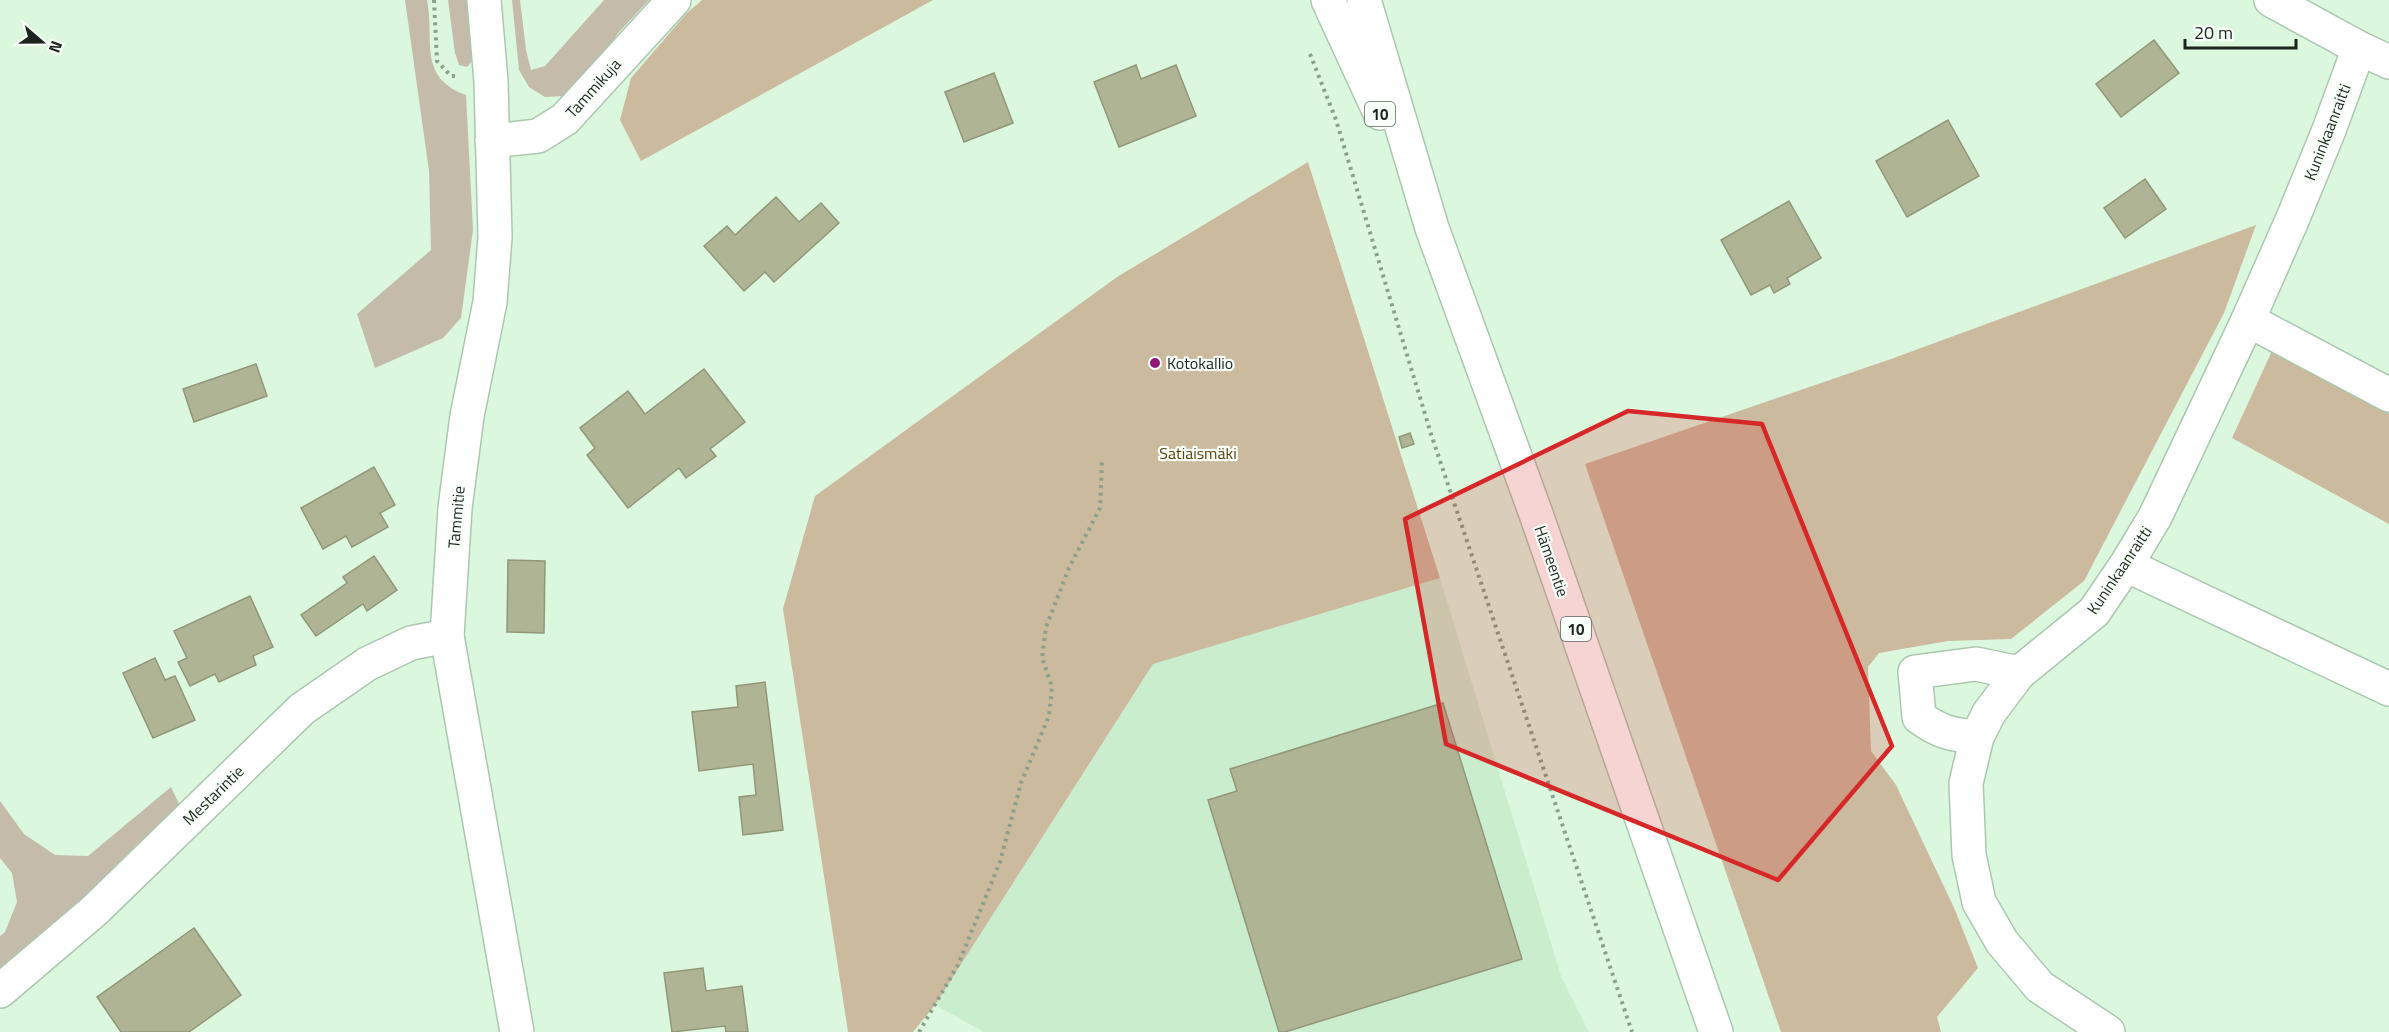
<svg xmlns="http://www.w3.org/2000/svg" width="2389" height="1032" font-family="'Titillium Web',sans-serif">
<rect width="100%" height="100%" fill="#dbf7de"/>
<polygon fill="#caedce" points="1440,578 1561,976 1589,1032 984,1032 935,1005 1153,664"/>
<g fill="#c5bbaa">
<path d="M405 0H427C435 41 417 77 466 95L473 230 461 318 443 338 375 368 357 314 431 250 429 171Z"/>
<polygon points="448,0 469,0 472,61 467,67 459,65 455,53"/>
<polygon points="512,0 520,0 526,50 531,70 545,66 604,0 649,0 618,33 585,82 565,96 545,97 529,87 519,70"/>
<polygon points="171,787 181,808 105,885 0,974 0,936 5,932 17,902 12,873 0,858 0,801 24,834 55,855 88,856"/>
</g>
<g fill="#cbba9d">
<polygon points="702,0 933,0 641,161 620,120 631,78 686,14"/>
<polygon points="1308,162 1440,578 1153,664 935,1005 913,1032 848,1032 783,609 815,496 1117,277"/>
<polygon points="2256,225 2224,313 2084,581 2011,639 1948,641 1879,653 1868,667 1871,751 1896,785 1955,910 1978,968 1937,1017 1941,1032 1781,1032 1585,464 1891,359"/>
<polygon points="2272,351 2389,414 2389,524 2232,438"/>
</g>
<g fill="#afb494" stroke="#929778" stroke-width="1.5">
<polygon points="2154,40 2179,73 2121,117 2096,84"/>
<polygon points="1136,65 1141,79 1176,65 1196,116 1119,147 1094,82"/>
<polygon points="994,73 1013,123 964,142 945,92"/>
<polygon points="1948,120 1979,176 1907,217 1876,161"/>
<polygon points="2145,179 2166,209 2125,238 2104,208"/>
<polygon points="776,197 799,222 821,203 839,223 774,282 765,272 744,291 704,246 727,226 735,235"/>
<polygon points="1789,201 1821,258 1787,278 1790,284 1774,293 1770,285 1751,295 1721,240"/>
<polygon points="256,364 267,396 194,422 183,389"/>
<polygon points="704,369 745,422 710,449 716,456 686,478 679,468 628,508 587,455 595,448 580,428 628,391 645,414"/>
<polygon points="1410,433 1414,444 1402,448 1399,437"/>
<polygon points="374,467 395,505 380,513 388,527 352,547 346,536 323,549 301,508"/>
<polygon points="374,556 397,590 367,611 363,604 316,636 301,615 347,583 343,577"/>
<polygon points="508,560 545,561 544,633 507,632"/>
<polygon points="250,596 273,647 253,656 256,665 219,682 215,674 190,686 178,662 187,658 174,631"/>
<polygon points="155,658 165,680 175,676 195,720 153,738 123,673"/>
<polygon points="765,682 783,830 743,835 739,797 756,795 753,764 699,771 692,712 738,707 736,686"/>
<polygon points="1443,703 1522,959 1285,1032 1279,1032 1208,800 1237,791 1230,769"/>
<polygon points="194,928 241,995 189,1032 121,1032 97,997"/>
<polygon points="703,968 706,991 742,986 748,1032 726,1032 725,1026 672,1032 664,973"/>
</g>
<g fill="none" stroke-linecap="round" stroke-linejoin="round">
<g stroke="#acc7af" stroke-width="36">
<g id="minor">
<polyline points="484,0 491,81 495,237 490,302 467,416 455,508 447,636 517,1032"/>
<polyline points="2271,0 2359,48 2389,62"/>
<polyline points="492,141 538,136 565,119 674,0"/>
<polyline points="2248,320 2389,395"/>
<polyline points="2126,565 2389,689"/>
<path d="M1977 737C1952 735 1939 732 1919 717L1915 672 1976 664 2019 673"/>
<polyline points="0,991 94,911 302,709 367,664 411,643 447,636"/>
<polyline points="2108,1032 2040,987 2002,942 1979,902 1969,855 1966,783 1977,737 1989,713 2019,673 2094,612 2126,565 2155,517 2248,320 2293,218 2329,130 2359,48"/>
</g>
</g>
<g stroke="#acc7af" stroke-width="36">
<g id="highway">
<polyline points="1328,0 1380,113"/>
<polyline points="1364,0 1432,228 1536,514 1716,1032"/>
</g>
</g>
<g stroke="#8a9f8c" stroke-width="4" stroke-dasharray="3 4.5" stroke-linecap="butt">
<polyline points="434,0 437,61 451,76 456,76"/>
<polyline points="1310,54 1336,120 1431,434 1632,1032"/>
<polyline points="919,1032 958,965 1000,862 1021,783 1049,716 1052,687 1042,658 1046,627 1069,568 1100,508 1102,460"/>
</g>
<use href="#minor" stroke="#fff" stroke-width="33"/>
<use href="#highway" stroke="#fff" stroke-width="33"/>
</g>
<path fill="#d62828" fill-opacity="0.2" stroke="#d62828" stroke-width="4.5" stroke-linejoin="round" d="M1628 411 1762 424 1892 746 1778 880 1446 744 1405 519Z"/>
<circle fill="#911876" stroke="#f8fef8" stroke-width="2" cx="1155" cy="363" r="6"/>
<g text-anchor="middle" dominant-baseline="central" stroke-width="4.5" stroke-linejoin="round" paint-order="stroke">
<g fill="#f8fef8" stroke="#5d665e" stroke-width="1.5">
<rect x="1365" y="102" width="30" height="24" rx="4.5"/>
<rect x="1561" y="617" width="30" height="24" rx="4.5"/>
</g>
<g font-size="15" font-weight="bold" fill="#1b251c">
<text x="1380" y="114">10</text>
<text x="1576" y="629">10</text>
</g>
<g font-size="16" fill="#1b251c" stroke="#f8fef8">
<text transform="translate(593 88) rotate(-48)">Tammikuja</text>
<text transform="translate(2327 132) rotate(-69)">Kuninkaanraitti</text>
<text transform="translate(456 517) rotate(-85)">Tammitie</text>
<text transform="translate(1552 561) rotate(71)">Hämeentie</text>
<text transform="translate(2119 570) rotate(-56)">Kuninkaanraitti</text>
<text transform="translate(213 795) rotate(-44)">Mestarintie</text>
</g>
<g font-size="16" fill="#1b251c" stroke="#f8fef8" text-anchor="start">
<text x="1167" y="363">Kotokallio</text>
</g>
<g font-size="16" fill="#5b420f" stroke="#f8fef8">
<text x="1198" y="453">Satiaismäki</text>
</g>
</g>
<g transform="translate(42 42) rotate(110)" stroke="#f8fef8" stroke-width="4.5" paint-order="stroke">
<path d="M0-4.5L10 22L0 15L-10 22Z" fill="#1b251c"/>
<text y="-9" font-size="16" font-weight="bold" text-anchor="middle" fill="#1b251c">N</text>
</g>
<path d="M2185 39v9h111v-9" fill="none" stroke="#1b251c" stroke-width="3"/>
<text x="2194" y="39" font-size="18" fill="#1b251c" stroke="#f8fef8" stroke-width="4.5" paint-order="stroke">20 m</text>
</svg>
